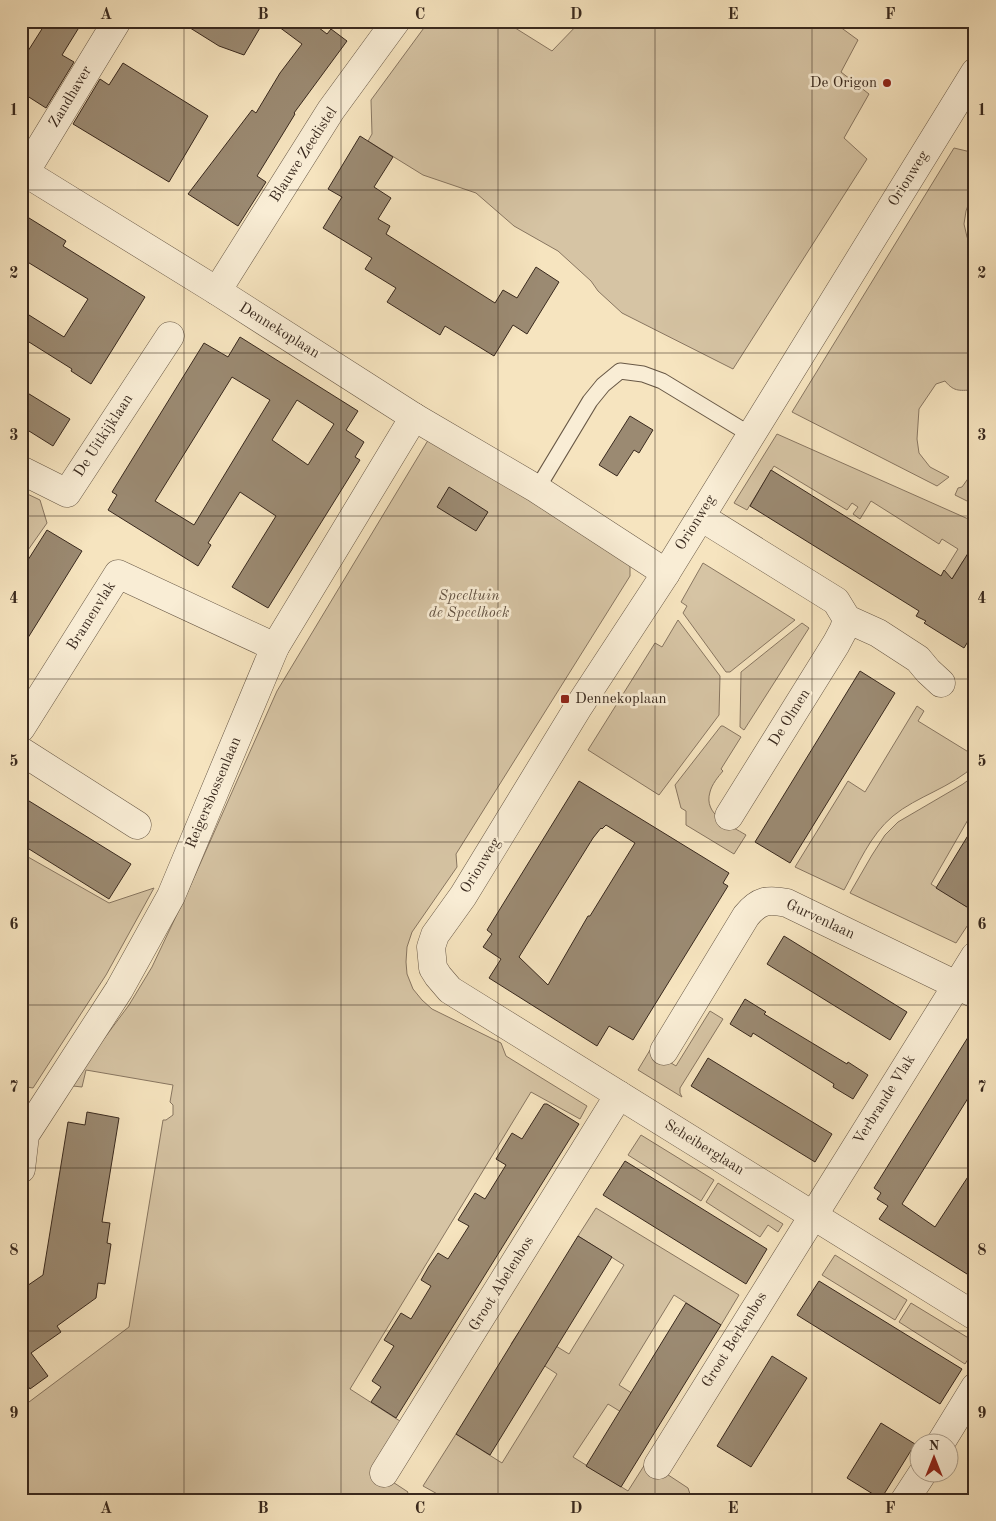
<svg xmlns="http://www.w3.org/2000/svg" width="996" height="1521" font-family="'Old Standard TT',serif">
<rect width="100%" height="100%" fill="#f6e4bf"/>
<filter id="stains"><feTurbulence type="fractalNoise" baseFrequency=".004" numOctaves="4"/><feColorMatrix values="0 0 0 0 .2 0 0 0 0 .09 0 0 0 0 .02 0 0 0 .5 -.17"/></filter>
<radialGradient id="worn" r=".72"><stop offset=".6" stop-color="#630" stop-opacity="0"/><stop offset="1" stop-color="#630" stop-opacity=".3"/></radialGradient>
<g fill="#d6c4a4" stroke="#887661">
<polygon points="429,21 445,21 463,28 473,21 504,21 552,51 581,21 832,21 858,40 841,72 869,94 844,138 867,159 733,369 622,313 598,291 591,281 558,251 514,226 476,193 423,175 368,141 372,134 371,100"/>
<path d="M954 148 975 153V186L966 211 964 224 967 237 975 253V390C960 390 955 393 945 381L936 384 919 409 917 439 919 453 930 467 949 477 937 486 792 412Z"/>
<polygon points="777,434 975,522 975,557 963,561 933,609 924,604 958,549 942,539 939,544 871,501 860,519 853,514 858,507 852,503 847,510 774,466 747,510 734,503"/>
<polygon points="430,437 630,563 630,576 456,854 457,867 412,932 407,947 406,962 407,974 413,989 422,1000 432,1009 501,1043 506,1056 587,1106 580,1119 531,1092 350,1389 403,1423 373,1469 408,1492 404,1500 21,1500 21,1408 129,1327 163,1120 166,1120 173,1115 173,1105 170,1102 173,1085 86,1070 82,1087 73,1086 100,1044 129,1005 152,967 188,891 277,691"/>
<polygon points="975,472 975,505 955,495 958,488 962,487 972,473"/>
<polygon points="21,491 40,500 47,523 21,560"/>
<polygon points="703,563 795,620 730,672 726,672 683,613 687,606 681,602"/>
<polygon points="678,620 720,676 719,715 659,795 588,750 655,643 662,647"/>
<polygon points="802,623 809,628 744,730 740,727 741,672"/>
<path d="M917 706 924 711 918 721 975 756V765C951 788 917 796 893 816 870 835 858 865 844 890L795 867 848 781 865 792Z"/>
<path d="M721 726H723L741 737 721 769 723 771C718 777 712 784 710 792 703 815 730 825 746 835L734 854 686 825V811L681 808 675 785Z"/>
<polygon points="975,775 975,803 971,801 968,807 973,811 931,884 975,912 975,914 956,943 850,893 872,855 885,835 898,822 963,784"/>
<polygon points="21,853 109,903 154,888 106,975 33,1088 21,1086"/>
<polygon points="710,1011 723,1019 680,1088 680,1093 682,1097 638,1070 650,1050 676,1066"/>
<polygon points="641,1135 714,1180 701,1201 628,1155"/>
<polygon points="718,1183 783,1224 778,1232 768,1225 760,1237 706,1202"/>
<polygon points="596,1208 739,1295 721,1325 674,1295 619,1385 665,1414 654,1432 608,1404 573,1457 628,1491 647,1461 688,1488 692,1500 541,1500 537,1498 441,1496 423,1486 456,1434 502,1463 557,1374 511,1344 523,1326 569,1354 624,1265 578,1236"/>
<polygon points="835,1255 907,1300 895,1320 822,1275"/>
<polygon points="911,1303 975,1342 975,1348 965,1364 899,1322"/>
</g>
<g fill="#9b8a72" stroke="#39291e" fill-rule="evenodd">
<polygon points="47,21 83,21 62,55 74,62 46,108 21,92 21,62"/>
<polygon points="179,21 264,21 244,55 219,46"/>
<polygon points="271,21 310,21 327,34 331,29 347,41 294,113 295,114 257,176 266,182 238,226 188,194 252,110 256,113 280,73 302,44"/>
<polygon points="123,63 208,116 169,182 73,124 100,79 109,85"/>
<polygon points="360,136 393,157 374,187 391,198 378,219 390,226 386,234 495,303 503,290 517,298 536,267 559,282 527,334 513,325 494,356 445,326 440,335 387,302 396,288 365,269 372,258 323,228 342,197 328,189"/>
<polygon points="21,213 66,241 63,246 145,297 91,384 71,371 72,369 21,337 21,310 64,337 88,299 21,258"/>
<path d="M240 337 358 411 346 430 364 442 355 457 360 460 268 608 232 587 276 516 240 492 208 543 211 545 198 566 108 510 117 495 112 492 204 343 228 357ZM232 377 270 400 194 525 155 501ZM297 400 334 424 308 465 272 440Z"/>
<polygon points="21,389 70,419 53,446 21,426"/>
<polygon points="630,416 653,430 639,453 634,450 617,476 599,465"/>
<polygon points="771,470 941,576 944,570 952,579 975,542 975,630 964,648 924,623 926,621 916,616 919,611 750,506"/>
<polygon points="449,487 488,512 476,531 437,507"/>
<polygon points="47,530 82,551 21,649 21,571"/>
<polygon points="860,671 895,693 790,863 755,842"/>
<path d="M579 781 729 873 723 883 728 886 633 1040 609 1026 597 1046 489 978 501 959 483 947 492 934 487 930ZM606 825 635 843 590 916H588L548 985 519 957 593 838 601 828 602 829Z"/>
<polygon points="21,796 131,864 109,899 21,844"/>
<polygon points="975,824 975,912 936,888"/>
<polygon points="784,936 907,1012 890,1040 767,964"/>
<polygon points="745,999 766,1012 764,1014 847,1064 848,1062 868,1075 853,1099 833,1087 834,1084 753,1033 751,1037 730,1024"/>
<polygon points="975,1026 975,1087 902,1204 935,1227 975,1166 975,1279 879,1219 888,1206 877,1199 881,1193 874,1188"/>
<polygon points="708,1058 832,1134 815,1162 691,1086"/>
<polygon points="544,1104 547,1104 579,1124 396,1418 371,1402 381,1387 372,1381 394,1346 384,1340 401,1313 411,1319 431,1286 421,1280 429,1266 438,1253 448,1259 469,1226 458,1220 475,1193 485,1199 506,1165 496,1159 512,1133 522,1139"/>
<polygon points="87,1112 119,1118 102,1222 110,1223 107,1243 111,1244 105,1284 98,1283 96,1298 57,1326 61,1332 31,1353 48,1376 30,1389 21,1376 21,1290 43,1275 68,1122 85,1125"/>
<polygon points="625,1161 767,1249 746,1284 603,1195"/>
<polygon points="578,1236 612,1257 490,1455 456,1434"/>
<polygon points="819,1281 962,1369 940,1404 797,1315"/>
<polygon points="686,1303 721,1325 621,1487 586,1466"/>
<polygon points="772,1356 807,1378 751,1467 717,1446"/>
<polygon points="881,1423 915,1444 881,1499 847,1478"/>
</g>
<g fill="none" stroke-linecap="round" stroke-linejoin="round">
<g stroke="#685846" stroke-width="17">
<polyline id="service" points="537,489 590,401 603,385 620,371 643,374 662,381 751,435"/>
</g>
<g stroke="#685846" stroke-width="29">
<g id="minor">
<polyline points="21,170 217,291 414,417 537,489 666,573"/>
<polyline points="21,179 117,21"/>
<polyline points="217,291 331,110 396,21"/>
<polyline points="21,470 67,493 170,336"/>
<polyline points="701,517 836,601 847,619 844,629 836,644 729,816"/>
<polyline points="847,619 878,633 918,659 928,671 941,683"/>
<polyline points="21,728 118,574 275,647"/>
<polyline points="21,751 137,825"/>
<path d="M664 1051 746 916C759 900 768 899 787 903L975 994"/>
<polyline points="21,1169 25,1135 119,990 171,896 275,647 414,417"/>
<polyline points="940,1444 975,1387"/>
<polyline points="658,1465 975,956"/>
<polyline points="384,1473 619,1095"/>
<polyline points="905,1500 922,1474"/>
</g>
</g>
<g stroke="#685846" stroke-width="29">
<polyline id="tertiary" points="975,72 666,573 579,706 463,896 435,935 431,947 433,968 438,976 450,990 975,1316"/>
</g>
<use href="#service" stroke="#f9edd5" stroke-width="15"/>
<use href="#minor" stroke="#f9edd5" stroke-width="28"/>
<use href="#tertiary" stroke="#f9edd5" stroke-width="28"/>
</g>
<path fill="none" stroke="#39291e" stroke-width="1" stroke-opacity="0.55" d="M184 21V1500M341 21V1500M498 21V1500M655 21V1500M812 21V1500M21 190H975M21 353H975M21 516H975M21 679H975M21 842H975M21 1005H975M21 1168H975M21 1331H975"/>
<g fill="#8f2418" stroke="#f9edd5" stroke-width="2">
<circle cx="887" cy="83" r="5"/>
<rect x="560" y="694" width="10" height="10" rx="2.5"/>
</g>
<g text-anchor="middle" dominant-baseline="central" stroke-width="5" stroke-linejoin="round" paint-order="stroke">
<g font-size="15" fill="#39291e" stroke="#f9edd5" text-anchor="end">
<text x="877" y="83">De Origon</text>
<text x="575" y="699" text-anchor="start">Dennekoplaan</text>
</g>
<g font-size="15" fill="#39291e" stroke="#f9edd5">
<text transform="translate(71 97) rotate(-59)">Zandhaver</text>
<text transform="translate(304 155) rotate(-57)">Blauwe Zeedistel</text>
<text transform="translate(909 179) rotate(-58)">Orionweg</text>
<text transform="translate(279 331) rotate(32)">Dennekoplaan</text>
<text transform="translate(104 436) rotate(-57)">De Uitkijklaan</text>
<text transform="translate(696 523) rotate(-58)">Orionweg</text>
<text transform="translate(92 616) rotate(-58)">Bramenvlak</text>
<text transform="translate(790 718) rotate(-58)">De Olmen</text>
<text transform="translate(214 793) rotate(-67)">Reigersbossenlaan</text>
<text transform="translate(481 866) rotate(-58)">Orionweg</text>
<text transform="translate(820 920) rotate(25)">Gurvenlaan</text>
<text transform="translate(885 1100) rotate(-58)">Verbrande Vlak</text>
<text transform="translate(704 1148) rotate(32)">Scheiberglaan</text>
<text transform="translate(502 1284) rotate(-58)">Groot Abelenbos</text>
<text transform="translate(735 1340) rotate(-58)">Groot Berkenbos</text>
</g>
<g font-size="15" font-style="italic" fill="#605040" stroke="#f9edd5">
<text x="469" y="596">Speeltuin<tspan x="469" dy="17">de Speelhoek</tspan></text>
</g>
</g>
<rect width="996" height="1521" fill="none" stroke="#f6e4bf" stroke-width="55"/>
<g transform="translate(934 1458)"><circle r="24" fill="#f9edd5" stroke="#ac9f8c"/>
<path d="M0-4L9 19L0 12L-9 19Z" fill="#8f2418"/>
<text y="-8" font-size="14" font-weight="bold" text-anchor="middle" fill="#39291e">N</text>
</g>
<rect x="28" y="28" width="940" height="1466" fill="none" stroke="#39291e" stroke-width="2"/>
<g font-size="16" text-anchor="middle" font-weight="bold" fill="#39291e">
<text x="106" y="19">A</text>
<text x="263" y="19">B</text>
<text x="420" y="19">C</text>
<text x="576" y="19">D</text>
<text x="733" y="19">E</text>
<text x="890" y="19">F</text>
<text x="14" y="115">1</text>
<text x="982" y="115">1</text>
<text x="14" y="278">2</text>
<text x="982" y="278">2</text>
<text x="14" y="440">3</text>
<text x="982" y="440">3</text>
<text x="14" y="603">4</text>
<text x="982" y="603">4</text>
<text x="14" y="766">5</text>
<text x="982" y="766">5</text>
<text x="14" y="929">6</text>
<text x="982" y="929">6</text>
<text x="14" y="1092">7</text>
<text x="982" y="1092">7</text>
<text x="14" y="1255">8</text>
<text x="982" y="1255">8</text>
<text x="14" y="1418">9</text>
<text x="982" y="1418">9</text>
<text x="106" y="1513">A</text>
<text x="263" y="1513">B</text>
<text x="420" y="1513">C</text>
<text x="576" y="1513">D</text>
<text x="733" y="1513">E</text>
<text x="890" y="1513">F</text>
</g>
<rect width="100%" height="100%" filter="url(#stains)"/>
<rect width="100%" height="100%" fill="url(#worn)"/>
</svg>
